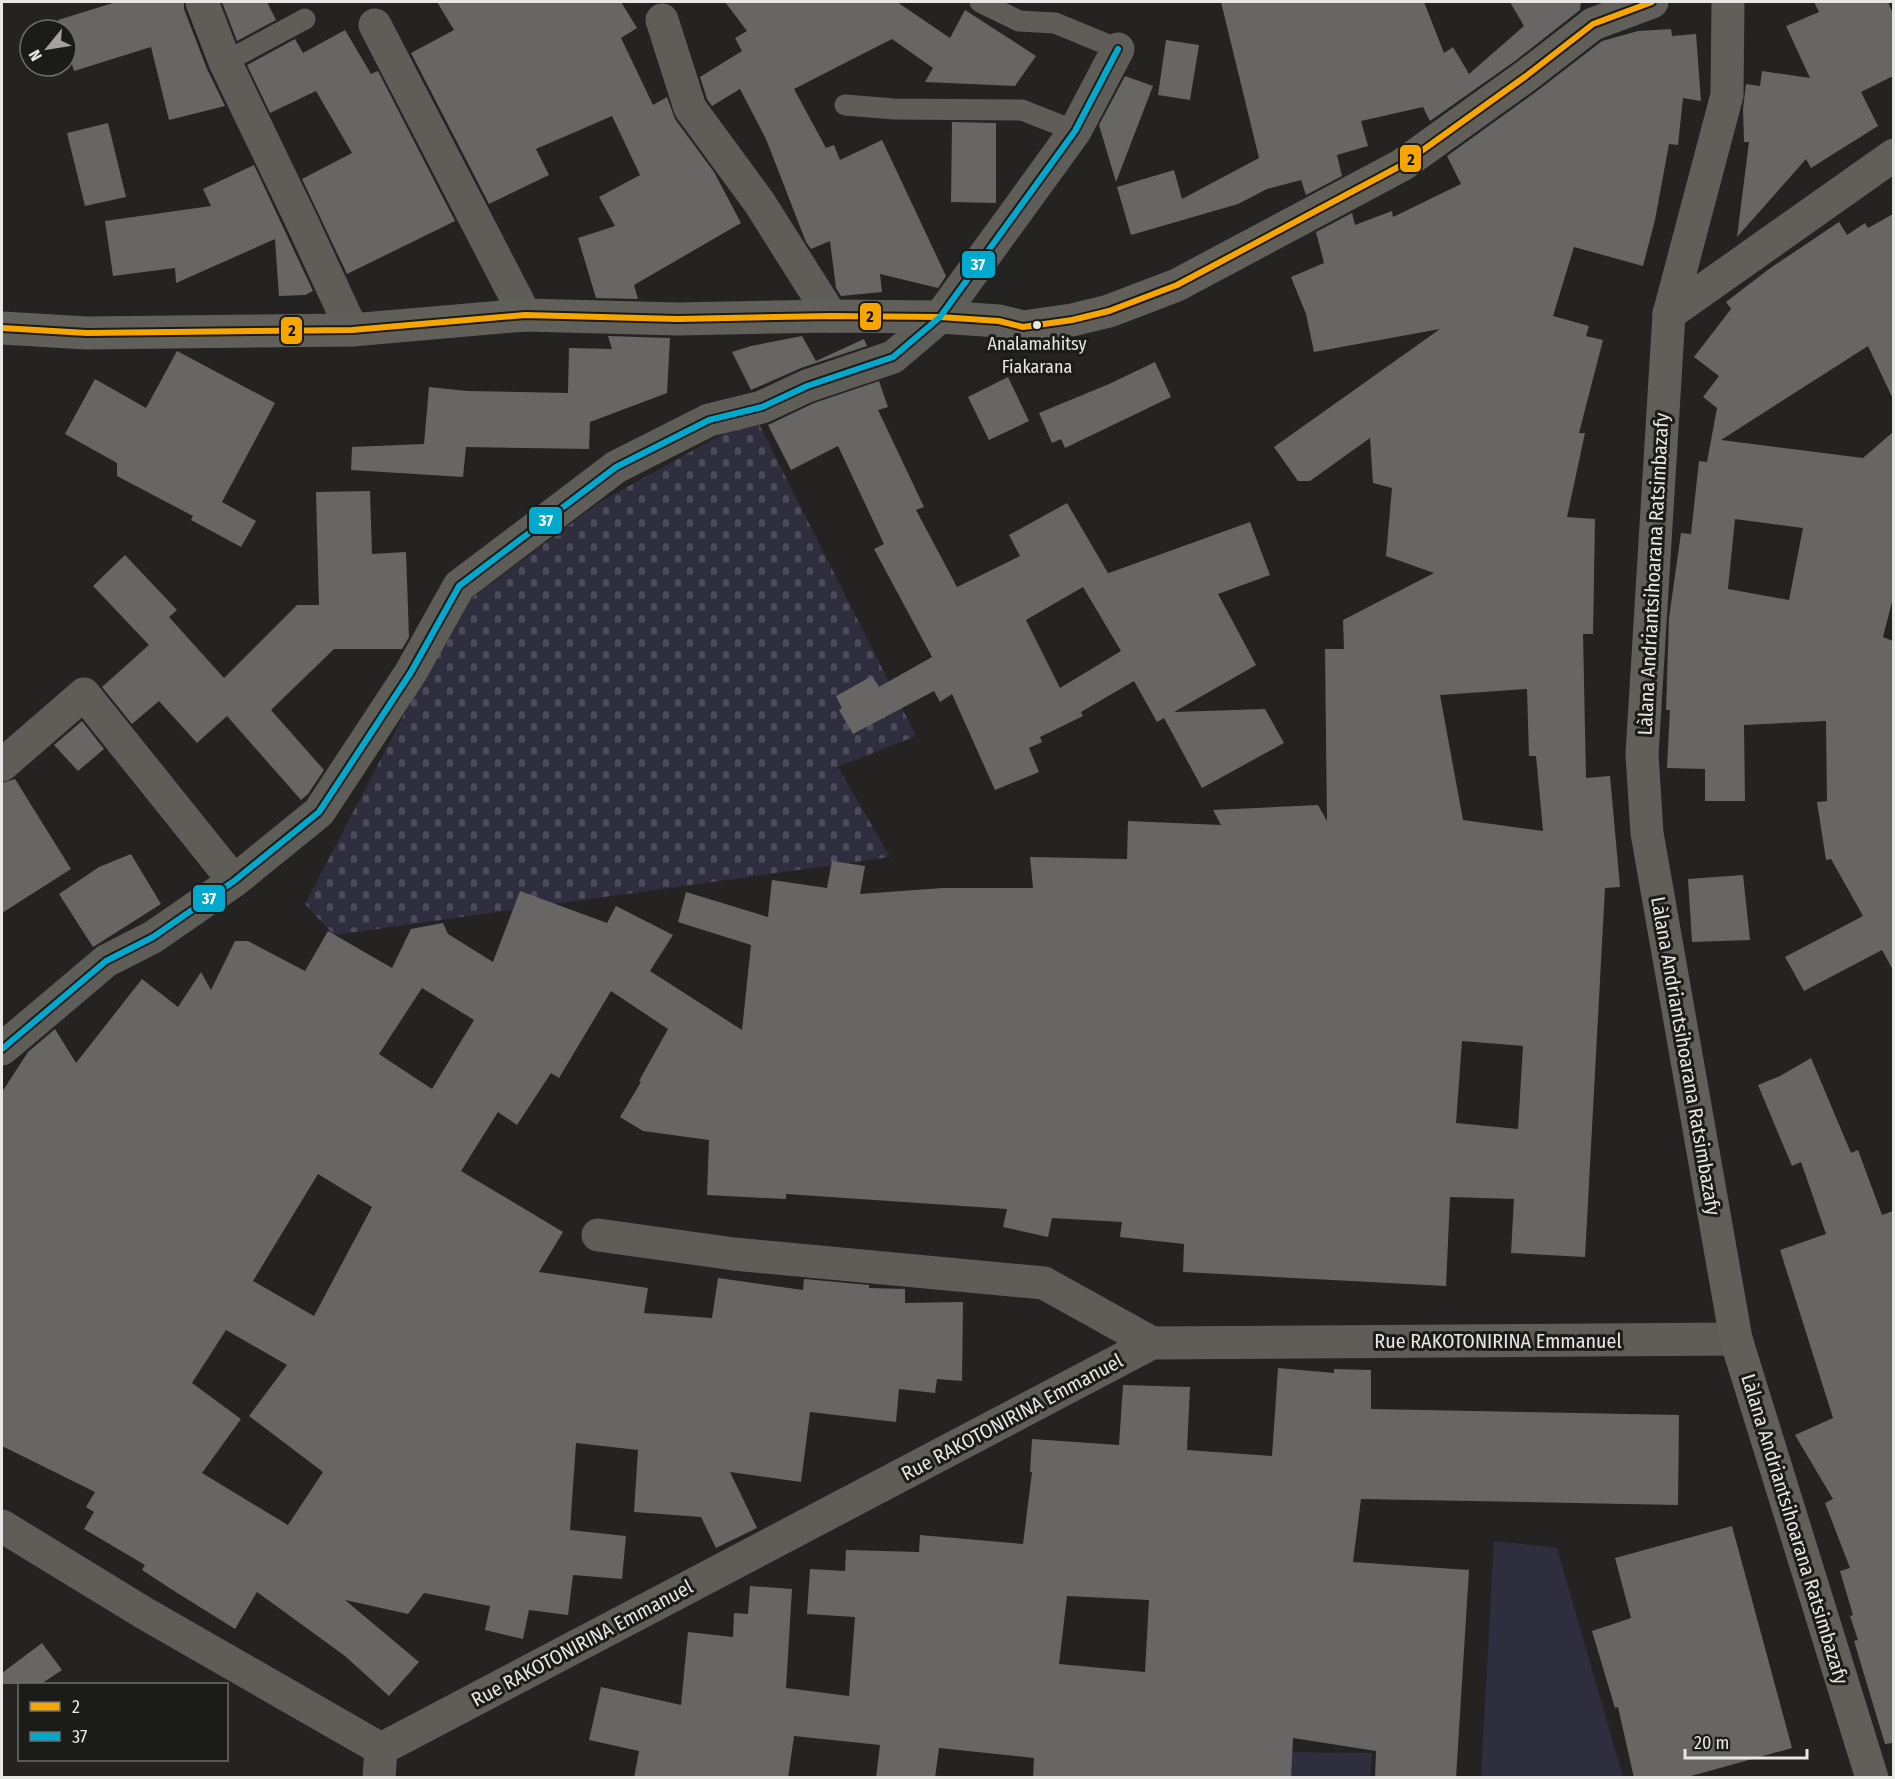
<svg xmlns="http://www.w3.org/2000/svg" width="1895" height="1779" font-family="'Fira Sans Condensed',sans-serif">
<defs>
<pattern id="cemetery-stones" width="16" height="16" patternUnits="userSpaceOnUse" patternTransform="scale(1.5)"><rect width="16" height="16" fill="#2e2e3f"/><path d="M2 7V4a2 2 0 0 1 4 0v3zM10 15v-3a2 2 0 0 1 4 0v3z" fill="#4c4c5b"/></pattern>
</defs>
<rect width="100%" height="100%" fill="#242322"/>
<polygon fill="url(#cemetery-stones)" points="755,416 916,736 838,767 890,857 334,935 305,904 461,606 600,502"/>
<g fill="#2e2e3f">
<polygon points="1494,1541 1557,1548 1623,1777 1481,1777"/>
<polygon points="1275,1752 1372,1753 1370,1777 1275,1778"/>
</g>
<g fill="#676665" fill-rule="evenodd">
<polygon points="116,2 184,2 184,9 207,69 225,106 169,120 151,47 74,71 66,45 66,30 61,30 58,20"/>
<polygon points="222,2 267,2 276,20 237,41"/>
<polygon points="437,2 621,2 637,28 621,38 653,105 667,97 675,119 714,172 741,223 634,285 638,299 596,298 578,238 615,226 599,197 640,175 612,116 536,149 549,175 489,204 411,53 454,30"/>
<polygon points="725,2 897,2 950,38 965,10 1036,56 1015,86 925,82 933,68 892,39 794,89 826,148 834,145 840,160 882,140 946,276 938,288 880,274 882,292 841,296 836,288 830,241 811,249 806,242 766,139 740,89 712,106 707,99 700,77 742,51 735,38 747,31"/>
<polygon points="1221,2 1424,2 1444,53 1453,47 1469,74 1524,26 1510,2 1581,2 1580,10 1515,61 1430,121 1423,107 1361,121 1368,146 1337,155 1342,176 1306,195 1301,180 1267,189 1238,204 1131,235 1117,187 1174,170 1182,199 1259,158"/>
<polygon points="1814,2 1888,2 1893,14 1893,76 1861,92 1878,126 1811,168 1806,159 1737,237 1749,142 1744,142 1743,109 1746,84 1760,86 1762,71 1810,78 1786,26 1819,12"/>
<path d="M1671 29 1672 36 1696 34 1701 101 1683 98 1678 145 1669 144 1655 220 1643 266 1574 247 1553 316 1589 326 1586 336 1603 340 1579 433H1585L1567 517 1595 519 1593 634H1583L1586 778 1610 776 1620 887 1605 888 1585 1257 1511 1253 1514 1199 1450 1197 1446 1286 1183 1272 1184 1244 1120 1237 1122 1222 1052 1218 1048 1237 1003 1227 1007 1209 786 1194V1199L707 1195 709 1140 643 1131 620 1117 641 1082 639 1081 668 1029 611 991 559 1078 551 1073 517 1125 498 1112 461 1171 563 1232 539 1272 648 1288 644 1313 712 1318 718 1278 803 1290 804 1279 869 1285V1288L905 1289V1303L963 1302 962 1381 937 1379 935 1393 899 1389 896 1422 810 1412 801 1482 730 1472 757 1528 716 1548 701 1517 634 1512 638 1450 576 1443 570 1530 626 1536 622 1579 573 1575 568 1615 529 1610 523 1639 485 1630 490 1606 424 1593 408 1614 345 1600 419 1662 389 1696 345 1656 257 1592 235 1629 171 1589 142 1570 145 1565 84 1529 94 1512 86 1507 95 1492 2 1446V1092L28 1052 55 1029 76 1063 142 979 178 1007 201 972 211 990 235 941H248L305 971 328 931 392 968 411 929 443 923 448 934 493 962 520 891 607 923 616 906 673 935 650 971 742 1030 751 945 678 922 686 892 768 917 772 880 827 888 832 861 865 866 860 894 943 888H1033L1030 857 1127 859 1128 821 1221 825 1213 810 1318 805 1327 821 1325 649H1344L1343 620 1434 573 1386 556 1392 488 1373 483 1370 438 1310 481H1298L1274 447 1440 329 1314 352 1306 314 1291 277 1324 263 1316 232 1352 213 1355 225 1392 211 1393 217 1461 184 1447 156 1537 91 1602 41 1638 31ZM1527 689 1529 756H1536L1543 831 1463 820 1440 695ZM422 988 474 1020 432 1089 379 1054ZM1462 1041 1523 1046 1518 1129 1456 1123ZM318 1174 372 1207 314 1316 253 1281ZM226 1330 287 1365 249 1416 323 1472 288 1525 202 1473 241 1419 192 1383Z"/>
<polygon points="345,30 371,74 378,71 455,221 347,274 302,179 352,153 316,91 270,113 247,65 295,39 303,53"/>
<polygon points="1166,40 1199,45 1190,100 1158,95"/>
<polygon points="1125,76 1153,86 1116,182 1099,125"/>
<polygon points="952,122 996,123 996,203 951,202"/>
<polygon points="108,123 126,197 85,206 67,133"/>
<polygon points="254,165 313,291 305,295 279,296 275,239 176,283 175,268 113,276 105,221 211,206 203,189"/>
<path d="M1893 214V399L1868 346 1721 440 1863 458 1893 432V598L1883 637 1893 641V970L1882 950 1804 991 1785 957 1863 916 1831 859 1826 860 1817 802 1827 801 1826 721 1744 725 1745 801H1705V769L1667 768 1670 710H1666L1669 618 1681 533 1691 534 1699 461 1707 462 1717 408 1703 397 1719 376 1694 357 1731 309 1726 302 1769 269 1839 222 1847 235 1865 223 1868 228ZM1735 519 1803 528 1789 600 1728 589Z"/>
<polygon points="608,336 670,338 667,393 590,422 589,449 466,447 463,477 351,470 352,447 424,444 429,387 467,391 568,393 569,348 612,349"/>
<polygon points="802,336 816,361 864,339 867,346 801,368 751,390 732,352 751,346"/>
<polygon points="177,351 275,403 222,502 256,521 241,547 191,520 193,516 117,476 117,463 65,434 95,379 146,408"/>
<polygon points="1155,362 1171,397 1065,448 1061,439 1052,443 1039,413 1109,384"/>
<polygon points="1008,377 1029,421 989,440 968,397"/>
<path d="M879 381 888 407 878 410 924 507 916 510 957 587 1020 556 1009 535 1067 503 1108 573 1106 574 1250 522 1270 575 1218 594 1256 665 1174 712 1265 709 1284 743 1202 788 1164 718 1157 722 1134 681 1081 712 1083 716 1040 737 1042 742 1029 748 1039 772 995 790 952 694 940 702 934 691 853 734 839 710 842 708 836 696 872 676 879 687 932 657 874 549 884 544 838 446 791 470 768 425 814 403ZM1083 587 1121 651 1060 688 1026 620Z"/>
<polygon points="370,491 372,554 406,552 409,637 402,649 334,649 271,710 324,770 308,794 301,800 227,716 197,743 159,701 132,724 102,687 149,645 93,586 125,555 177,610 169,617 224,678 297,605 319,605 316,492"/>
<polygon points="82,721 104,749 78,771 54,745"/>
<polygon points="15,779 71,869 2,913 2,783"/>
<polygon points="131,854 161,904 93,947 59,894 99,867"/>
<polygon points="1743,875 1750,940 1692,942 1688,879"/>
<polygon points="1811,1058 1851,1153 1858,1150 1882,1215 1893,1211 1893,1743 1885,1744 1854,1641 1858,1640 1850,1616 1853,1615 1840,1571 1850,1568 1825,1503 1833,1499 1795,1435 1833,1418 1780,1250 1826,1234 1801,1162 1792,1166 1758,1085 1780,1076"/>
<path d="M1278 1368 1334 1373V1369L1371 1370V1409L1679 1415 1678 1505 1361 1499 1353 1562 1469 1570 1456 1778H1375L1376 1751 1293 1738 1291 1778H1033L1034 1758 939 1748 935 1778H876L880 1745 794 1736 788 1778H634L639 1751 589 1740 601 1687 681 1705 688 1632 733 1637 734 1613 748 1614 750 1586 792 1589 786 1688 849 1696 855 1617 807 1614 810 1569 845 1571 846 1550 919 1552 920 1535 1023 1544 1032 1472H1030L1032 1439 1119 1445 1123 1385 1190 1387 1187 1450 1272 1456ZM1067 1596 1149 1600 1145 1672 1059 1664Z"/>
<polygon points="1732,1526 1792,1748 1684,1778 1634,1778 1618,1707 1615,1708 1592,1631 1631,1618 1615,1558"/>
<polygon points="42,1643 62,1670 41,1684 2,1684 2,1673"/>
</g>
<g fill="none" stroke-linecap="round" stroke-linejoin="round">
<g stroke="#5e5d58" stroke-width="21">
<polyline points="980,2 1019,21 1055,23 1118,49"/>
<polyline points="225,62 305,19"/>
<polyline points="845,105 894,109 1022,110 1075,131"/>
</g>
<g stroke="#5e5d58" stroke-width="33">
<polyline points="202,2 225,62 302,222 352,330"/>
<polyline points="662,20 690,108 759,202 831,316"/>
<polyline points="375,25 525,315"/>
<polyline points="2,765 84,694 234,881"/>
<polyline points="2,1049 106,961 153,937 234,881 319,812 411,672 459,586 616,467 709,420 762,407 807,386 893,357 940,317 1075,131 1118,49"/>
<polyline points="598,1235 734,1254 1044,1283 1152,1343"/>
<polyline points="2,1526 144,1613 381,1749"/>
<polyline points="379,1778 381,1749 1152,1343 1736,1339"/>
</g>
<g stroke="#605f59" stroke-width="33">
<polyline points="1728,2 1727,95 1669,314 1642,754 1647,833 1736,1339 1872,1778"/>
<polyline points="1669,314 1894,155"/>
<polyline points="2,328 87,333 352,330 525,315 678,319 831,316 940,317 999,321 1023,327 1072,320 1109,311 1177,285 1402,165 1526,76 1593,24 1652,2"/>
</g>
<g stroke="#1b1b18" stroke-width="10">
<polyline id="bus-1" points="2,328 87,333 352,330 525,315 678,319 831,316 940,317 999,321 1023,327 1072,320 1109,311 1177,285 1402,165 1526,76 1593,24 1652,2"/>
</g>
<g stroke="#1b1b18" stroke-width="10">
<polyline id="bus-2" points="2,1049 106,961 153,937 234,881 319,812 411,672 459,586 616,467 709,420 762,407 807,386 893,357 940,317 1075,131 1118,49"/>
</g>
<use href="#bus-1" stroke="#f7a600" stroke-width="6"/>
<use href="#bus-2" stroke="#00a9ce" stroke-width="6"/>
</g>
<circle fill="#e7e7e5" stroke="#1b1b18" stroke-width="2" cx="1037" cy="325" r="5"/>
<g text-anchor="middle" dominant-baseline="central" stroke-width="6" stroke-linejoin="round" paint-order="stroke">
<g font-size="18" fill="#e7e7e5" stroke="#1b1b18">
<text x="1037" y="344">Analamahitsy<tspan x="1037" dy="23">Fiakarana</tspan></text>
</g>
<g font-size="20" fill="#e7e7e5" stroke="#1b1b18">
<text transform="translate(1653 574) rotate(-87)">Làlana Andriantsihoarana Ratsimbazafy</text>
<text transform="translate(1686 1056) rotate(80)">Làlana Andriantsihoarana Ratsimbazafy</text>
<text x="1498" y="1341">Rue RAKOTONIRINA Emmanuel</text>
<text transform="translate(1012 1417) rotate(-28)">Rue RAKOTONIRINA Emmanuel</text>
<text transform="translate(1795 1529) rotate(73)">Làlana Andriantsihoarana Ratsimbazafy</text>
<text transform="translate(582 1643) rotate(-28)">Rue RAKOTONIRINA Emmanuel</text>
</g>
</g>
<g stroke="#1b1b18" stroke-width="2">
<rect x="1399" y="144" width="23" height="29" rx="6" fill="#f7a600"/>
<rect x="961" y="250" width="35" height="29" rx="6" fill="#00a9ce"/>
<rect x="859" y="302" width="23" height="29" rx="6" fill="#f7a600"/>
<rect x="280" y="316" width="23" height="29" rx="6" fill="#f7a600"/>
<rect x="528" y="506" width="35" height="29" rx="6" fill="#00a9ce"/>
<rect x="192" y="884" width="34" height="29" rx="6" fill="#00a9ce"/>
</g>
<g font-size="16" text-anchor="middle" font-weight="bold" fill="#fff">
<text x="978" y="270">37</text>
<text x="546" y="526">37</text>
<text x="209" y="904">37</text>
</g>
<g font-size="16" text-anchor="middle" font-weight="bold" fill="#111">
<text x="1411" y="165">2</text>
<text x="870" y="322">2</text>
<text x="292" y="336">2</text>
</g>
<rect width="1895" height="1779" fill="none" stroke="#e7e7e5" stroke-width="6"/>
<rect x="18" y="1683" width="210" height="78" fill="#1b1b18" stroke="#6d6d6a" stroke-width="1.5"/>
<rect x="30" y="1702" width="30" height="9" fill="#f7a600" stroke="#6d6d6a" stroke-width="1.5"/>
<text x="72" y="1713" font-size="18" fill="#e7e7e5">2</text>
<rect x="30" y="1732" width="30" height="9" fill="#00a9ce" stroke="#6d6d6a" stroke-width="1.5"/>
<text x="72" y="1743" font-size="18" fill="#e7e7e5">37</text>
<g transform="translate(48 48) rotate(240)"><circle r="28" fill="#1b1b18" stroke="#6d6d6a" stroke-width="1.5"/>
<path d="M0-4.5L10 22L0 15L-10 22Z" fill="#a3a2a1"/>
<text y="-9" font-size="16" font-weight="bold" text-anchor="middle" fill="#e7e7e5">N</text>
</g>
<path d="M1685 1749v9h122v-9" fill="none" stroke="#e7e7e5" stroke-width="3"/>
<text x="1694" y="1749" font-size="18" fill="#e7e7e5" stroke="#1b1b18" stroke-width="4.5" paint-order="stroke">20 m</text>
</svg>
